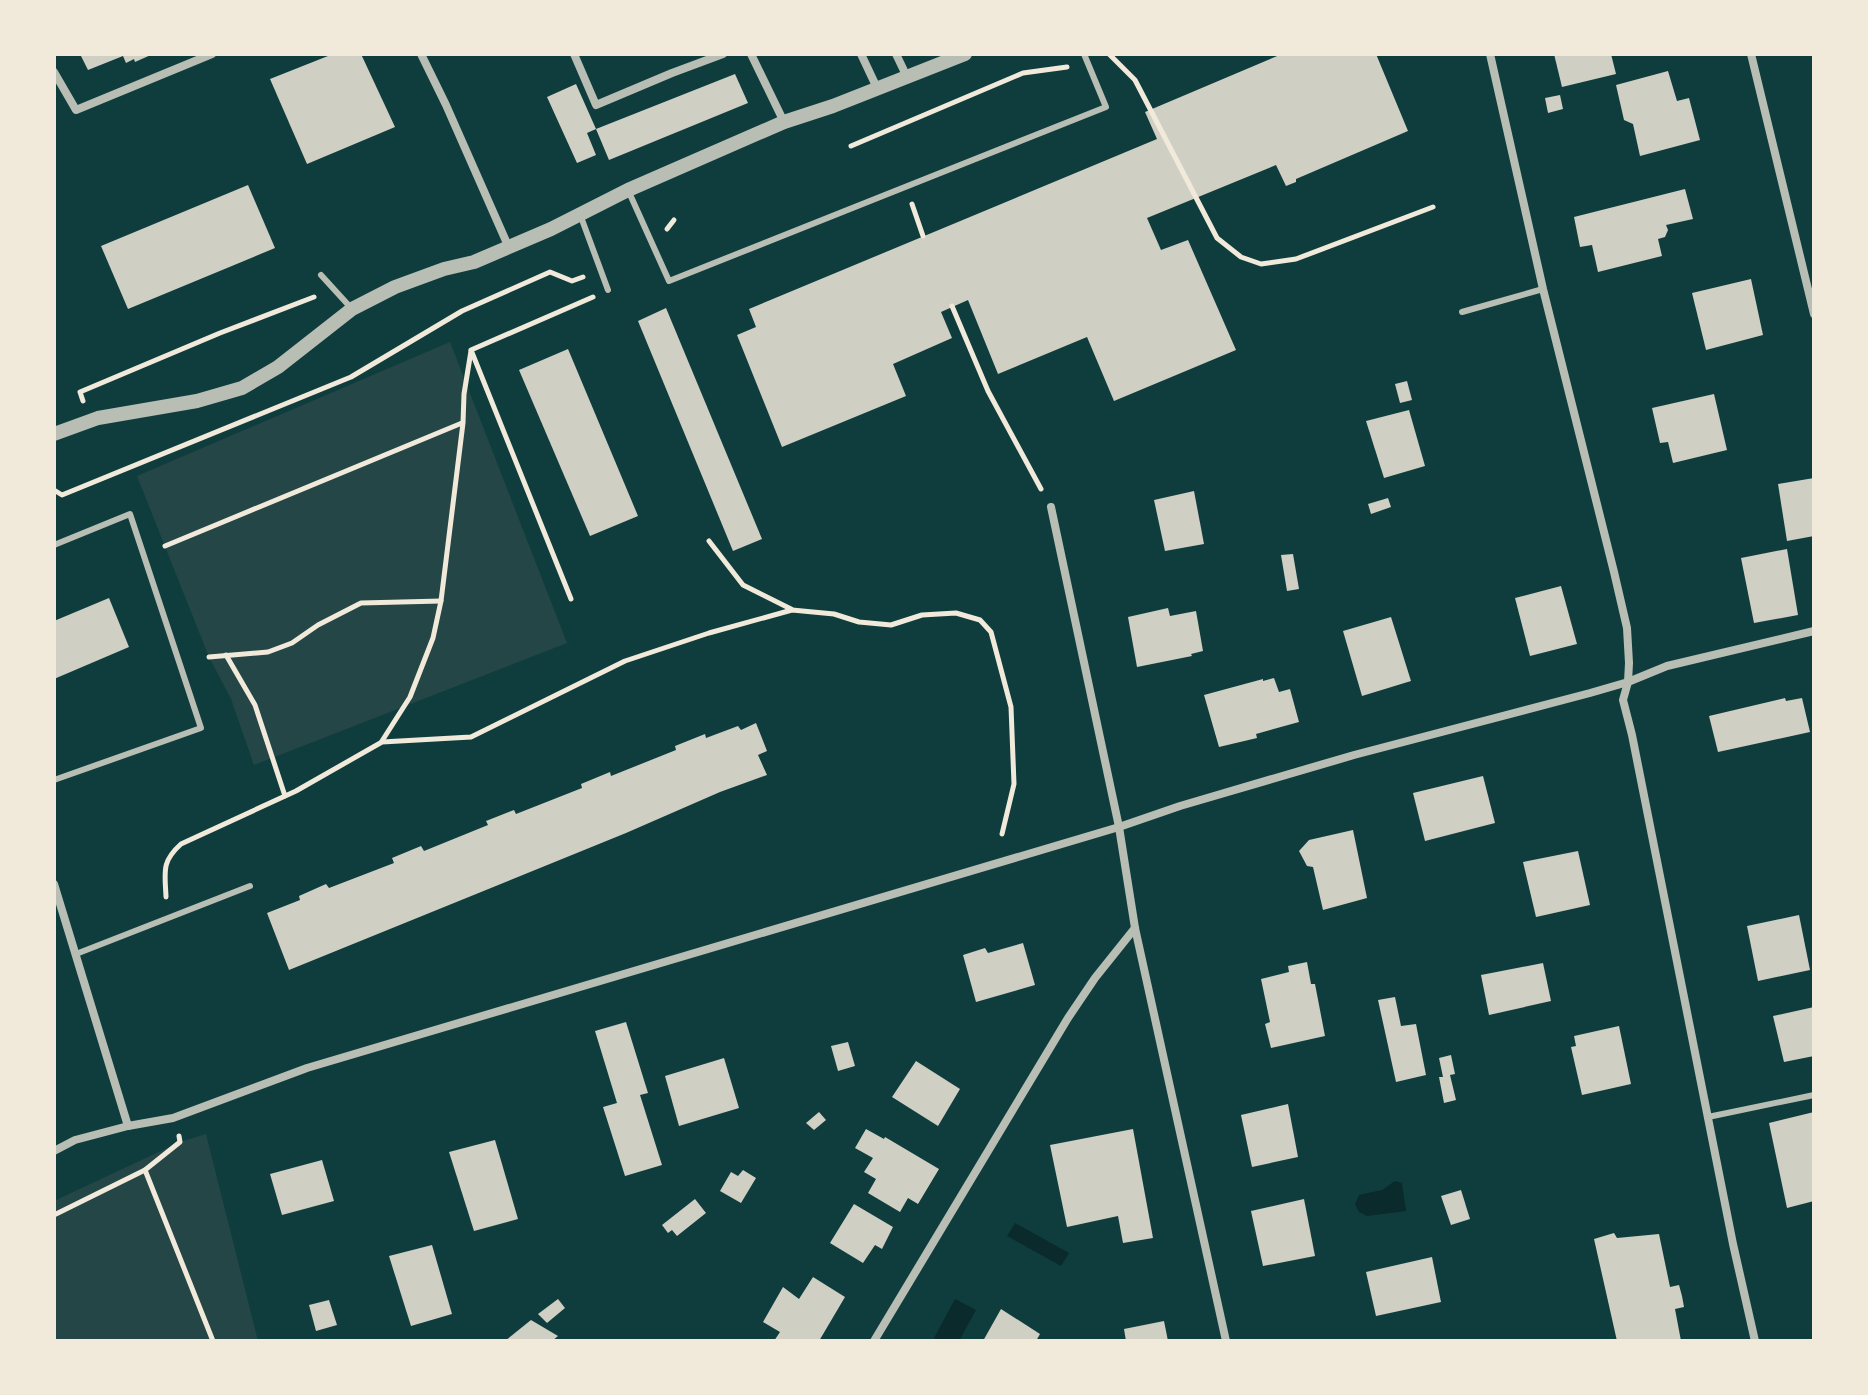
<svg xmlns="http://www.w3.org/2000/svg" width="1868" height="1395" font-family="Inter,sans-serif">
<rect width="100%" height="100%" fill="#0f3d3e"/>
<g fill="#244646">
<polygon points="450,342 567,643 254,765 231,699 209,657 137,476"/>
<polygon points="206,1134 258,1341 54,1341 54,1201 180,1142"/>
</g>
<g fill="#0a2a2b">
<polygon points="1395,1181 1402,1183 1406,1211 1367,1216 1359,1212 1355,1204 1359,1195 1382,1190"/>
<polygon points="1015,1223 1069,1253 1061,1266 1007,1236"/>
<polygon points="955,1299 976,1310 959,1341 939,1341 934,1338"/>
</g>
<g fill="#cfcfc3">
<polygon points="80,54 153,54 135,62 134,59 126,63 123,56 88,70"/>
<polygon points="333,54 361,54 395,127 307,164 270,79"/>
<polygon points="1282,54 1376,54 1408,131 1296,179 1296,182 1286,186 1276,165 1147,218 1161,250 1188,240 1236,350 1114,401 1087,337 998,374 968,300 941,312 952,338 893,364 906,396 782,447 737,335 756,327 749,309 1157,139 1145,112"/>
<polygon points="1554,54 1611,54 1616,74 1562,87"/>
<polygon points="1668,71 1677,101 1689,98 1700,140 1640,156 1633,124 1624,120 1616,85"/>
<polygon points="735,74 748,103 609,160 596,129"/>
<polygon points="576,84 596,129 587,133 596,155 577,163 547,97"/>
<polygon points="1560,95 1563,109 1548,113 1545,98"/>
<polygon points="248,185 275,248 128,309 101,246"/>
<polygon points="1685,189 1693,219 1666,225 1668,230 1665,237 1658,239 1662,256 1598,272 1592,245 1580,247 1574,217"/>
<polygon points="1751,279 1763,335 1706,350 1692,293"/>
<polygon points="666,308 762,539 733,551 638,321"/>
<polygon points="568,349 638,516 590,536 519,370"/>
<polygon points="1407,381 1412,400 1400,403 1395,384"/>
<polygon points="1714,394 1727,450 1673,463 1668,442 1660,443 1652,408"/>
<polygon points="1409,410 1425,466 1384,478 1366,421"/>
<polygon points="1814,478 1814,536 1787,541 1778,484"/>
<polygon points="1194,491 1204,544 1165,551 1154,500"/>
<polygon points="1388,498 1391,507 1371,514 1368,504"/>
<polygon points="1787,549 1798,615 1754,623 1741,558"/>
<polygon points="1293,554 1299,589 1287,591 1281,555"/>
<polygon points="1561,586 1577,644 1530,656 1515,598"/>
<polygon points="109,598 129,647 54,679 54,621"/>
<polygon points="1168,608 1170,616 1196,611 1203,651 1191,654 1192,656 1137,667 1128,617"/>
<polygon points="1391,617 1411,681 1362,696 1343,631"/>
<polygon points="1274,678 1279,692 1290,689 1299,722 1256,734 1257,738 1219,747 1204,695 1263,679 1263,681"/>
<polygon points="1785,698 1786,701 1802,698 1810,732 1718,752 1709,716"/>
<polygon points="756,723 767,751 758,755 767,775 720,792 626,833 289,970 267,913 300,900 299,896 326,884 329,888 394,863 392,858 421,846 424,851 488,825 486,821 514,810 516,814 582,788 581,784 610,772 611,776 676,750 675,746 705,734 706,738 738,726 741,730"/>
<polygon points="1483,776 1495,823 1425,841 1413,793"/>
<polygon points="1353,830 1367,898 1323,910 1313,867 1307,866 1299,851 1309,840"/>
<polygon points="1578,851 1590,905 1536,917 1523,862"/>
<polygon points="1799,915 1810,970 1758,981 1747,926"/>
<polygon points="1023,943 1035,985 976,1002 963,955 985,948 988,953"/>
<polygon points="1307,962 1311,984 1315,984 1325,1036 1271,1048 1265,1024 1270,1022 1261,979 1289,972 1288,966"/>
<polygon points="1543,963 1551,1001 1489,1015 1481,975"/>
<polygon points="1395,997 1401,1026 1416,1024 1426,1075 1396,1082 1378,1000"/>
<polygon points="1814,1007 1814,1056 1784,1062 1773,1016"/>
<polygon points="626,1022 648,1093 640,1095 662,1165 625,1176 603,1107 617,1103 595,1031"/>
<polygon points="1619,1026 1631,1084 1582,1095 1571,1047 1576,1046 1574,1036"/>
<polygon points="848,1042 855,1066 838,1071 831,1046"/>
<polygon points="1451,1055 1455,1074 1450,1075 1456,1100 1444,1103 1439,1077 1443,1077 1439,1058"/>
<polygon points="724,1058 739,1108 679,1126 665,1076"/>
<polygon points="916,1061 960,1089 938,1126 892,1097"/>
<polygon points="1288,1104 1298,1157 1252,1167 1241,1115"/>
<polygon points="819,1112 826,1120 814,1130 806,1123"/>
<polygon points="1814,1112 1814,1201 1787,1208 1769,1123"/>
<polygon points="866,1129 884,1139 885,1137 939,1169 918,1204 908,1198 900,1212 868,1193 876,1179 864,1172 873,1158 855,1148"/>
<polygon points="1133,1129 1153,1238 1123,1243 1118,1216 1067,1227 1050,1145"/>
<polygon points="495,1140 518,1219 474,1231 449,1152"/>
<polygon points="322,1160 334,1201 282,1215 270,1174"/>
<polygon points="743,1170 756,1178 741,1203 720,1191 731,1172 738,1176"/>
<polygon points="1461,1190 1470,1219 1451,1225 1441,1196"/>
<polygon points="695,1199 706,1213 677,1236 672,1230 668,1233 662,1225"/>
<polygon points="1304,1199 1315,1256 1263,1266 1251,1211"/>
<polygon points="854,1204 893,1227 882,1249 875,1245 863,1263 830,1243"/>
<polygon points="1614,1233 1617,1238 1659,1234 1670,1287 1679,1285 1682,1296 1684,1307 1675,1309 1681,1341 1617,1341 1594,1239"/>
<polygon points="432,1245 452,1314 411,1326 389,1256"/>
<polygon points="1432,1257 1441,1302 1376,1316 1366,1272"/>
<polygon points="813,1277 845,1297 819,1341 774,1341 780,1332 763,1322 783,1287 799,1299"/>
<polygon points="558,1299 565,1308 547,1323 538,1314"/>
<polygon points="329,1300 337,1325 316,1331 309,1305"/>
<polygon points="1001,1309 1040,1334 1036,1341 983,1341"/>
<polygon points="531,1320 558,1336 552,1341 505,1341"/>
<polygon points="1164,1321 1168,1341 1126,1341 1124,1329"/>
</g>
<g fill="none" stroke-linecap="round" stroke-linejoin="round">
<g stroke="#f1e9da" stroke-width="5">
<polyline points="1109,54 1135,80 1217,238 1241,257 1261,264 1296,259 1433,207"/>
<polyline points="851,146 1023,73 1067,67"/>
<polyline points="912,204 923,236"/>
<polyline points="667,229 674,220"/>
<polyline points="952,306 988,391 1041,489"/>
<polyline points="83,401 80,392 220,333 314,297"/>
<polyline points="54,490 62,495 351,377 462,311 550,272 572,281 583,277"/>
<polyline points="709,541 743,585 791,609"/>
<polyline points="165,546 462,423"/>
<polyline points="571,599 471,350 593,297"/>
<polyline points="226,655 255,705 285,796"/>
<polyline points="209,657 268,652 292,643 318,625 361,603 441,601"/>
<polyline points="382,741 410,697 433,638 441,601 463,423 464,394 471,351"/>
<path d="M166 897C165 872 161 862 181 844L296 791 382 742 471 737 625 661 709 633 792 610 834 614 859 622 891 625 922 615 956 613 980 620 991 632 1011 707 1014 784 1002 834"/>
<polyline points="179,1136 180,1142 145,1170 213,1341"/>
<polyline points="54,1215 145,1170"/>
</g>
<g stroke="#b8beb3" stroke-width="6">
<polyline points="628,190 669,281 1106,107 1084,54"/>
<polyline points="581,217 608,290"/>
<polyline points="321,275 352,309"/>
<polyline points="1462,312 1543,289"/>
<polyline points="54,545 130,514 201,728 54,780"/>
<polyline points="76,954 250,886"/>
<polyline points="1708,1117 1814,1095"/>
</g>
<g stroke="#b8beb3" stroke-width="8">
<polyline points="421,54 446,105 509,248"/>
<polyline points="574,54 596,105 672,73 723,54"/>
<polyline points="751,54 784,122"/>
<polyline points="861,54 877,88"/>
<polyline points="896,54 907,77"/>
<polyline points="1490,54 1543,289 1614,572 1627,628 1629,663 1628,682 1623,700 1632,735 1733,1244 1755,1341"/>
<polyline points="1751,54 1814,314"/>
<polyline points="54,72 76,110 212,54"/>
<polyline points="1051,507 1119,827 1135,928 1226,1341"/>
<polyline points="54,884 128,1126"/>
<polyline points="54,1151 75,1140 128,1126 173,1118 307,1068 1119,827 1180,806 1354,755 1590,693 1628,682 1667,666 1814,631"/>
<polyline points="874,1341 1068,1018 1095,978 1135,928"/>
</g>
<polyline stroke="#b8beb3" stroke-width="14" points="54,434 98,418 197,401 242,388 278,367 352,309 395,287 444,269 474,262 551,229 628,190 784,122 833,106 965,54"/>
</g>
<rect width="1868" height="1395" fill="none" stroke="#f1e9da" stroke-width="112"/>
</svg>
